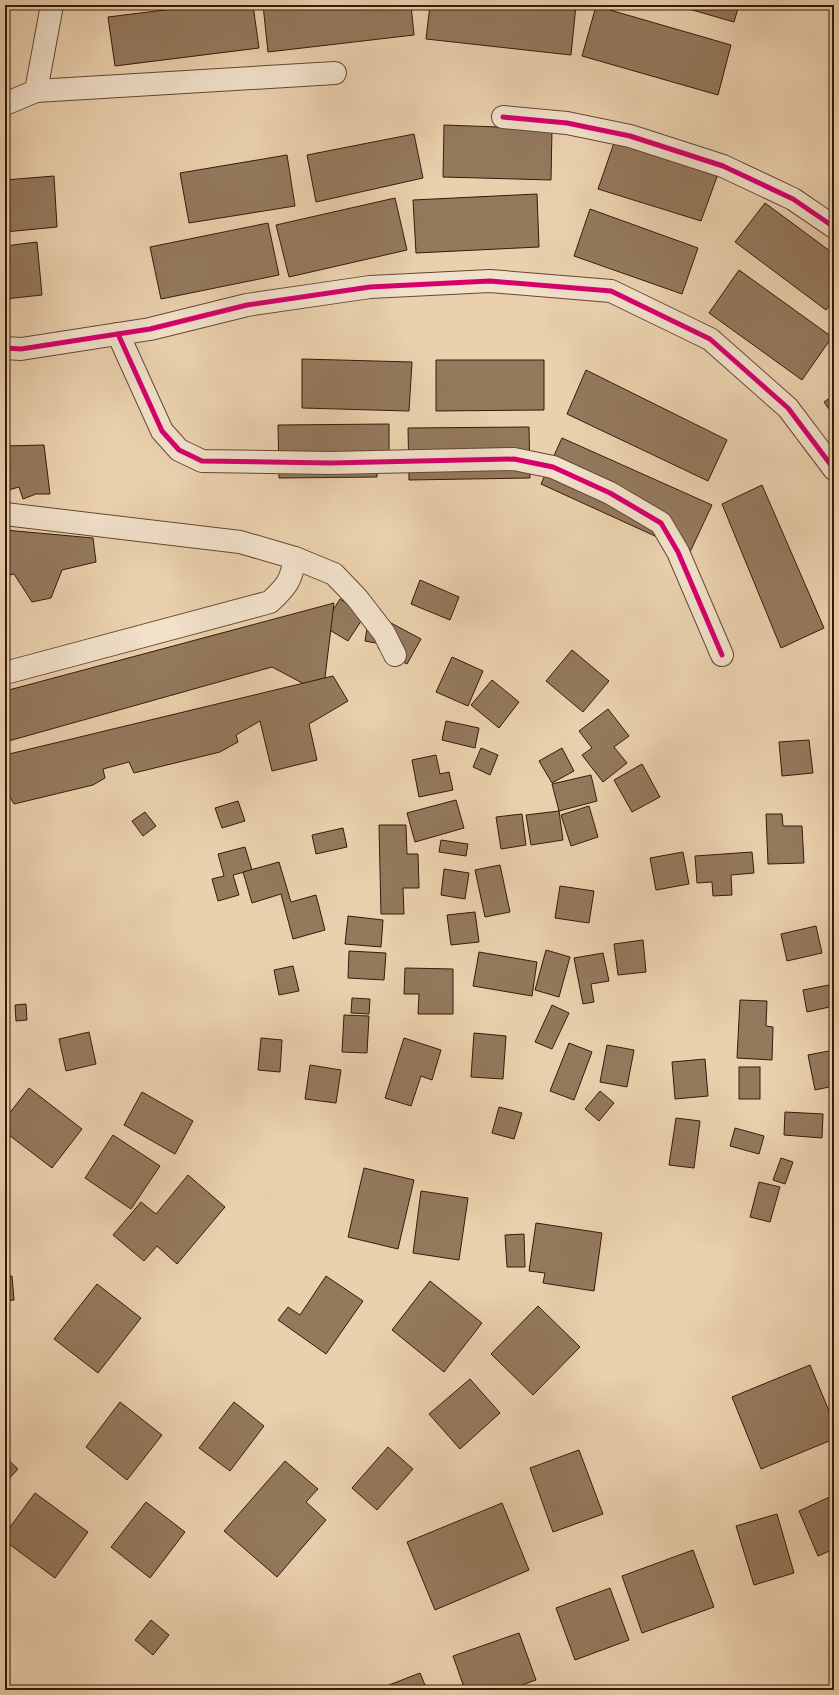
<svg xmlns="http://www.w3.org/2000/svg" width="839" height="1695" font-family="'IM FELL DW Pica',serif">
<rect width="100%" height="100%" fill="#ead0ad"/>
<filter id="stains"><feTurbulence type="fractalNoise" baseFrequency=".005" numOctaves="4"/><feColorMatrix values="0 0 0 0 .2 0 0 0 0 .09 0 0 0 0 .02 0 0 0 .5 -.17"/></filter>
<radialGradient id="worn" r=".72"><stop offset=".6" stop-color="#630" stop-opacity="0"/><stop offset="1" stop-color="#630" stop-opacity=".3"/></radialGradient>
<g fill="#94795d" stroke="#371a07">
<polygon points="205,5 253,5 259,48 115,66 108,17"/>
<polygon points="263,5 411,5 414,35 268,52"/>
<polygon points="430,5 576,5 571,55 426,39"/>
<polygon points="675,5 739,5 734,22"/>
<polygon points="596,6 731,45 718,95 582,56"/>
<polygon points="444,125 552,129 551,180 443,177"/>
<polygon points="414,134 423,178 316,202 307,155"/>
<polygon points="615,140 718,174 701,221 598,189"/>
<polygon points="287,155 295,206 189,223 180,173"/>
<polygon points="54,176 57,227 5,232 5,180"/>
<polygon points="537,194 539,247 416,253 413,200"/>
<polygon points="395,198 407,250 289,277 276,225"/>
<polygon points="765,203 834,254 834,299 826,310 735,242"/>
<polygon points="590,209 698,248 682,294 574,256"/>
<polygon points="268,223 279,275 161,299 150,247"/>
<polygon points="37,242 42,295 5,299 5,246"/>
<polygon points="739,270 832,337 802,380 709,313"/>
<polygon points="302,359 412,362 409,411 302,408"/>
<polygon points="436,360 544,360 544,410 436,411"/>
<polygon points="586,370 727,440 708,481 567,414"/>
<polygon points="834,395 834,416 824,402"/>
<polygon points="389,424 389,465 377,465 377,477 279,478 278,425"/>
<polygon points="529,427 530,478 409,480 408,428"/>
<polygon points="562,438 712,505 690,552 541,484"/>
<polygon points="44,445 50,494 36,494 23,499 19,487 5,491 5,446"/>
<polygon points="762,485 824,628 781,648 722,504"/>
<polygon points="5,530 93,538 96,562 62,570 51,598 32,602 14,574 5,576"/>
<polygon points="420,580 459,597 450,620 411,604"/>
<polygon points="340,599 365,615 348,641 323,626"/>
<polygon points="334,603 323,694 272,667 5,742 5,691"/>
<polygon points="368,622 381,644 365,641"/>
<polygon points="391,623 421,639 407,664 378,648"/>
<polygon points="572,650 609,681 583,712 546,681"/>
<polygon points="452,657 483,671 468,706 436,692"/>
<polygon points="333,676 348,701 309,724 317,760 272,771 260,721 236,735 238,742 220,752 134,773 129,762 103,769 105,778 93,785 14,804 9,795 5,797 5,755"/>
<polygon points="492,680 519,702 499,728 471,705"/>
<polygon points="608,709 629,736 614,747 627,763 603,782 582,755 592,748 579,731"/>
<polygon points="446,721 479,728 475,748 442,740"/>
<polygon points="809,740 813,773 782,776 779,742"/>
<polygon points="481,748 498,755 490,775 473,767"/>
<polygon points="562,748 574,771 552,783 539,761"/>
<polygon points="436,755 440,774 449,772 453,790 419,797 412,760"/>
<polygon points="642,764 660,797 632,812 614,780"/>
<polygon points="591,775 597,801 559,811 552,784"/>
<polygon points="456,800 464,828 415,842 407,813"/>
<polygon points="238,801 245,821 222,828 215,808"/>
<polygon points="589,806 598,837 571,846 561,815"/>
<polygon points="559,811 563,840 531,845 526,815"/>
<polygon points="145,812 156,826 143,836 132,821"/>
<polygon points="522,814 526,845 501,849 496,817"/>
<polygon points="766,814 782,814 783,826 802,826 804,863 768,864"/>
<polygon points="379,825 406,825 407,854 418,854 419,888 403,888 404,914 381,914"/>
<polygon points="343,828 347,847 316,854 312,835"/>
<polygon points="441,840 468,844 466,856 439,852"/>
<polygon points="245,847 252,870 233,875 239,895 218,901 212,879 224,876 218,854"/>
<polygon points="683,852 689,884 656,890 650,858"/>
<polygon points="752,852 754,873 731,875 732,895 713,896 712,882 697,883 695,856"/>
<polygon points="279,862 291,902 316,895 325,930 293,939 281,894 252,903 243,872"/>
<polygon points="500,865 510,912 485,917 475,870"/>
<polygon points="444,869 469,873 465,899 441,895"/>
<polygon points="560,886 594,891 589,923 555,918"/>
<polygon points="475,912 479,942 451,945 447,915"/>
<polygon points="348,916 383,920 381,947 345,944"/>
<polygon points="816,926 822,953 787,961 781,934"/>
<polygon points="643,940 646,972 618,975 614,944"/>
<polygon points="546,950 570,957 559,997 535,990"/>
<polygon points="349,951 386,953 384,980 348,978"/>
<polygon points="479,952 537,962 532,996 473,986"/>
<polygon points="603,953 609,981 591,984 594,1002 583,1004 574,958"/>
<polygon points="293,966 299,991 279,995 274,970"/>
<polygon points="405,968 453,969 453,1014 418,1014 419,994 404,994"/>
<polygon points="834,984 834,1006 807,1012 803,990"/>
<polygon points="352,998 370,999 369,1014 351,1013"/>
<polygon points="740,1000 767,1001 766,1026 773,1027 772,1060 737,1058"/>
<polygon points="26,1004 27,1020 16,1021 15,1005"/>
<polygon points="552,1005 569,1013 552,1049 535,1042"/>
<polygon points="344,1015 369,1016 367,1053 342,1052"/>
<polygon points="89,1032 96,1064 66,1071 59,1039"/>
<polygon points="474,1033 506,1036 503,1079 471,1077"/>
<polygon points="261,1038 282,1040 280,1072 258,1070"/>
<polygon points="404,1038 441,1050 432,1080 421,1076 411,1106 385,1098"/>
<polygon points="569,1043 592,1052 574,1100 550,1091"/>
<polygon points="607,1045 634,1050 627,1087 600,1082"/>
<polygon points="834,1050 834,1086 815,1090 808,1055"/>
<polygon points="705,1059 708,1096 675,1099 672,1062"/>
<polygon points="310,1065 341,1070 336,1103 305,1099"/>
<rect x="739" y="1067" width="21" height="32"/>
<polygon points="29,1088 82,1129 52,1168 5,1132 5,1119"/>
<polygon points="600,1091 614,1103 599,1121 585,1109"/>
<polygon points="142,1092 193,1121 175,1154 124,1125"/>
<polygon points="499,1107 522,1113 514,1139 492,1133"/>
<polygon points="785,1112 823,1114 822,1138 784,1135"/>
<polygon points="676,1118 700,1121 694,1168 669,1165"/>
<polygon points="735,1128 764,1136 759,1154 730,1146"/>
<polygon points="113,1135 160,1166 131,1209 85,1178"/>
<polygon points="781,1158 793,1162 785,1184 773,1180"/>
<polygon points="364,1168 414,1180 398,1249 348,1237"/>
<polygon points="188,1175 225,1207 177,1264 157,1246 144,1261 113,1235 141,1202 156,1214"/>
<polygon points="759,1182 780,1187 770,1222 750,1217"/>
<polygon points="421,1191 468,1198 459,1260 413,1253"/>
<polygon points="536,1223 602,1233 594,1291 543,1283 545,1273 529,1271"/>
<polygon points="524,1234 525,1267 507,1267 505,1235"/>
<polygon points="12,1276 14,1300 5,1301 5,1277"/>
<polygon points="326,1276 363,1301 326,1354 278,1320 288,1307 300,1315"/>
<polygon points="430,1281 482,1323 444,1372 392,1330"/>
<polygon points="97,1284 141,1318 98,1373 54,1339"/>
<polygon points="538,1306 580,1347 533,1395 491,1354"/>
<polygon points="810,1365 834,1423 834,1439 761,1469 732,1397"/>
<polygon points="470,1379 500,1413 460,1449 429,1414"/>
<polygon points="120,1402 162,1435 127,1480 86,1447"/>
<polygon points="234,1402 264,1426 230,1471 199,1448"/>
<polygon points="388,1447 413,1469 377,1510 352,1488"/>
<polygon points="579,1450 603,1514 553,1532 530,1468"/>
<polygon points="5,1457 18,1469 5,1483"/>
<polygon points="285,1461 318,1489 306,1502 326,1520 277,1577 224,1531"/>
<polygon points="35,1493 88,1532 55,1578 5,1541 5,1534"/>
<polygon points="834,1495 834,1549 818,1556 799,1511"/>
<polygon points="146,1502 185,1532 150,1578 111,1547"/>
<polygon points="502,1503 529,1570 435,1610 407,1542"/>
<polygon points="777,1514 794,1573 754,1585 736,1526"/>
<polygon points="693,1550 714,1607 642,1633 622,1576"/>
<polygon points="610,1588 629,1640 575,1660 556,1608"/>
<polygon points="151,1620 169,1635 153,1655 135,1640"/>
<polygon points="519,1633 536,1680 508,1690 465,1690 453,1656"/>
<polygon points="420,1673 427,1690 376,1690"/>
<polygon points="786,1686 787,1690 765,1690"/>
</g>
<g fill="none" stroke-linecap="round" stroke-linejoin="round">
<g stroke="#644830" stroke-width="24">
<g id="minor">
<polyline points="36,91 335,73"/>
<polyline points="5,104 36,91 52,5"/>
<polyline points="503,117 567,123 630,136 723,166 793,199 834,227"/>
<polyline points="118,334 162,431 179,450 202,461 330,463 514,459 553,467 610,493 661,523 678,552 722,655"/>
<polyline points="5,348 21,349 150,329 247,305 370,287 490,281 611,291 710,339 788,408 834,469"/>
<polyline points="5,514 240,542 295,558 334,574 357,598 384,633 395,655"/>
<path d="M5 673 270 602C287 586 291 581 295 558"/>
</g>
</g>
<use href="#minor" stroke="#f1e0ca" stroke-width="22"/>
<g stroke="#f1e0ca" stroke-width="8">
<g id="cycleway">
<polyline points="503,117 567,123 630,136 723,166 793,199 834,227"/>
<polyline points="118,334 162,431 179,450 202,461 330,463 514,459 553,467 610,493 661,523 678,552 722,655"/>
<polyline points="5,348 21,349 150,329 247,305 370,287 490,281 611,291 710,339 788,408 834,469"/>
</g>
</g>
<use href="#cycleway" stroke="#d6006c" stroke-width="5"/>
</g>
<rect width="839" height="1695" fill="none" stroke="#ead0ad" stroke-width="20"/>
<rect x="6" y="6" width="827" height="1683" fill="none" stroke="#371a07" stroke-width="2"/>
<rect x="10" y="10" width="819" height="1675" fill="none" stroke="#371a07"/>
<rect width="100%" height="100%" filter="url(#stains)"/>
<rect width="100%" height="100%" fill="url(#worn)"/>
</svg>
